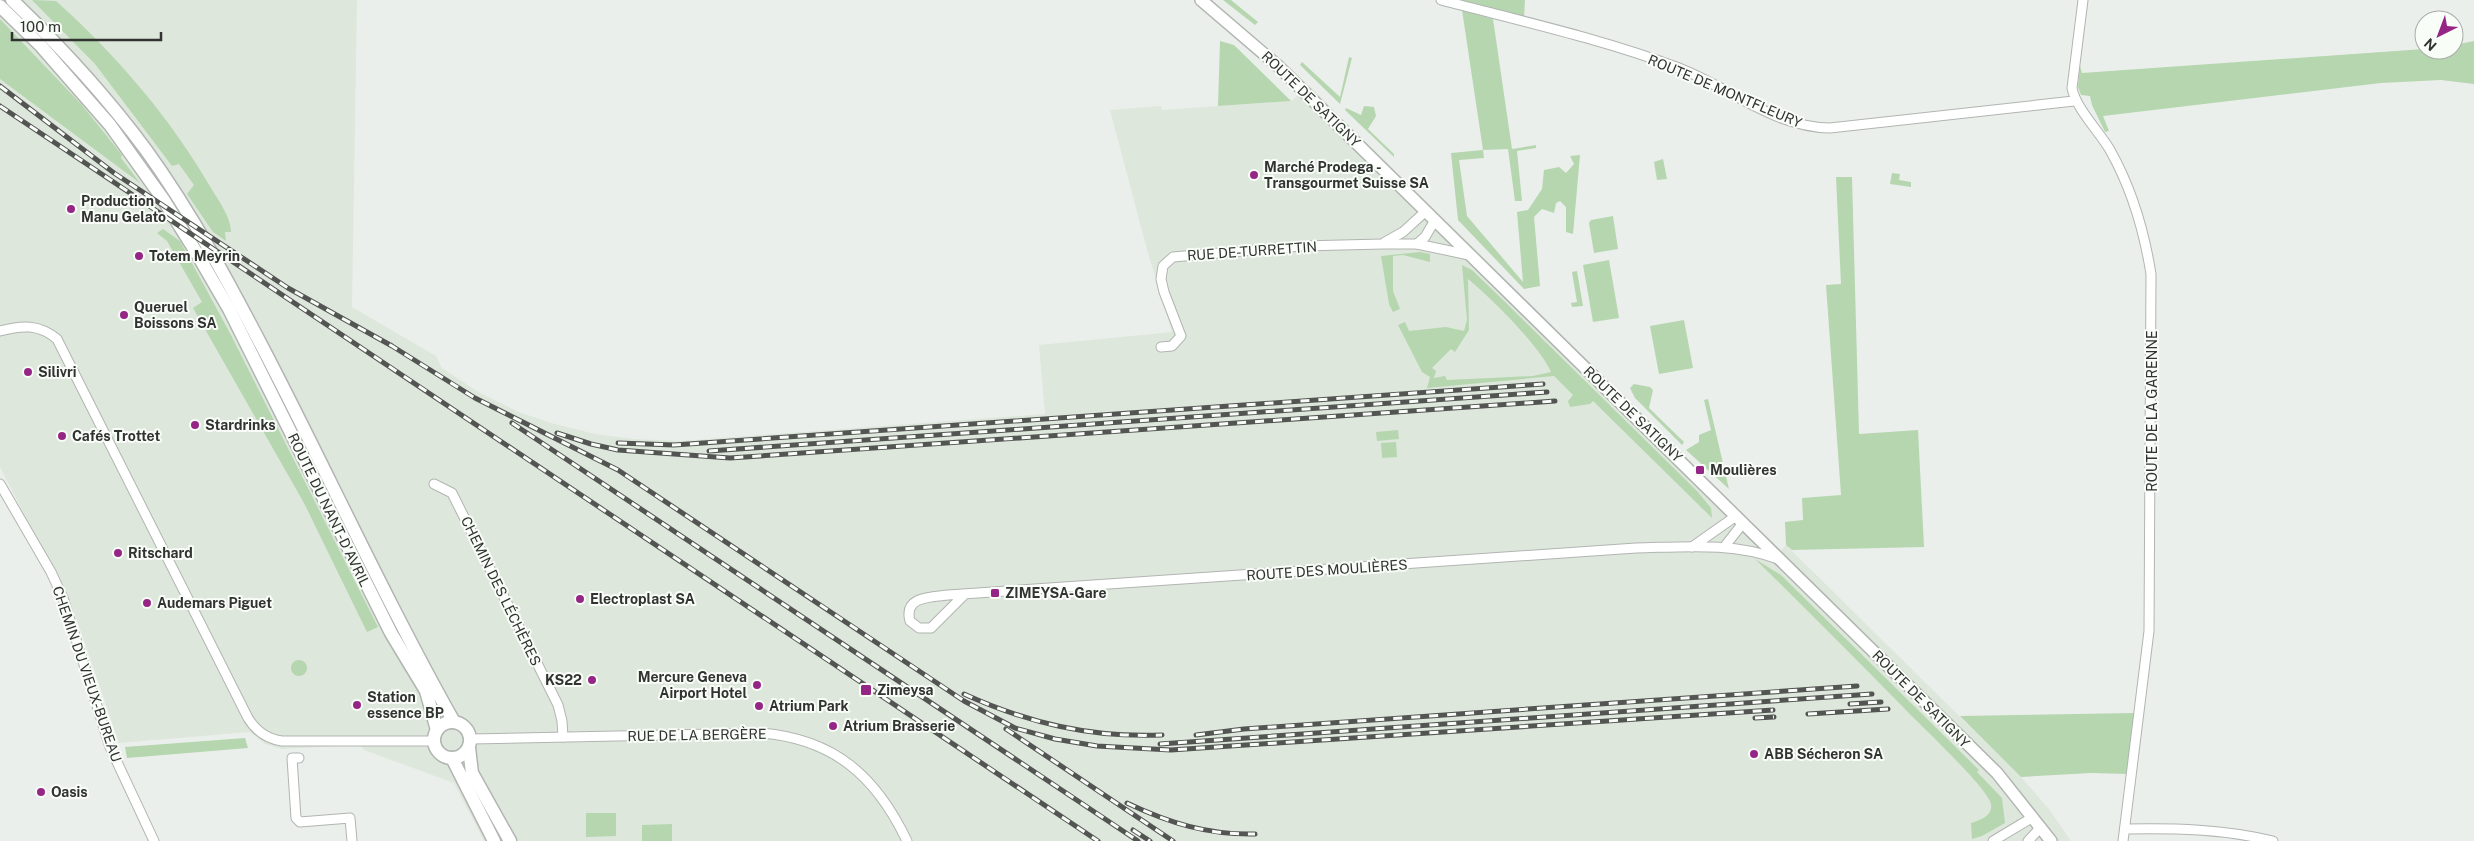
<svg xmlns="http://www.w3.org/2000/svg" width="2474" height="841" font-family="'Public Sans',sans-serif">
<rect width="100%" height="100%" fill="#ebefeb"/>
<polygon fill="#dee7dc" points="0,0 357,0 352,307 436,356 442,368 480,393 519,412 551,423 595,434 634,439 681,441 1045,414 1039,345 1172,332 1146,246 1110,110 1161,106 1162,110 1291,101 1309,86 1781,551 1786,545 2021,777 2049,809 2071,841 484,841 454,783 364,750 360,745 282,749 265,744 250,732 119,743 75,614 0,467"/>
<g fill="#b5d6af" fill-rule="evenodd">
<path d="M32 0 56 1C117 56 169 116 211 188 218 200 231 217 231 232H225L226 241 213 232 187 194 194 185 179 164 172 166 95 64Z"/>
<polygon points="1223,0 1231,0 1258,22 1255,25"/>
<polygon points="1462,0 1525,0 1524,17"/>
<polygon points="1462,10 1493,19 1512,149 1536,145 1536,148 1517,151 1522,201 1515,201 1508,149 1483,150 1484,158 1459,160 1467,216 1523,282 1517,212 1528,210 1542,189 1544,170 1559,167 1566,173 1574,164 1570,156 1580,155 1573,234 1566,232 1566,207 1560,201 1556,203 1554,213 1542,209 1534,217 1540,286 1524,289 1458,220 1451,153 1483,150"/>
<polygon points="0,19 81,104 122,155 121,158 140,183 0,79"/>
<polygon points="1220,41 1234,45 1291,101 1218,106"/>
<polygon points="2474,41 2474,84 2441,80 2381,83 2103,116 2109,131 2105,132 2092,105 2090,96 2081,95 2078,87 2080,66 2082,73 2424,49 2454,50 2454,45"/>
<polygon points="1349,57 1352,58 1340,104 1300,65 1302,62 1340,97"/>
<polygon points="1364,106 1374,107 1376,116 1368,129 1394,154 1394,157 1345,110 1346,108 1361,115"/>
<polygon points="1663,159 1667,179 1657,180 1654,162"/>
<polygon points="1892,173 1900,174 1899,180 1911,182 1911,187 1890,184"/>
<polygon points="1836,177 1852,177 1859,434 1918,430 1924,547 1792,550 1786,545 1785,522 1803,520 1802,498 1841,495 1826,285 1841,284"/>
<polygon points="1613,216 1618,249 1594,253 1589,223 1591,220"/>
<polygon points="163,229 180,241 231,335 378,627 367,632 304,503 193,308 202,302 167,241 157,233"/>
<polygon points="1420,252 1430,254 1430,262 1403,255 1393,256 1393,291 1400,309 1393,312 1389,304 1381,256"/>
<polygon points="1609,260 1619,318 1593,322 1583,265"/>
<path d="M1462 265 1472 270 1503 300 1697 491 1711 508 1712 518 1593 401 1590 404 1570 407 1568 401 1573 395 1554 376 1427 388 1430 377 1422 372 1398 325 1405 322 1409 331 1446 327 1464 331 1467 320ZM1468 279C1491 298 1540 346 1551 372L1533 376 1447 380 1445 376 1434 378 1436 371 1432 368 1451 349 1455 352 1469 330Z"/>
<polygon points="1577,271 1583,306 1572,307 1571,303 1577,302 1572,272"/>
<polygon points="1684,320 1693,368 1659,374 1650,326"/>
<polygon points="1634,384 1650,387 1653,390 1649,408 1684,442 1682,445 1635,398 1630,388"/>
<polygon points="1708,399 1729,489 1686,450 1699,442 1699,435 1711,430 1704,400"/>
<polygon points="1398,430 1399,439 1377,441 1376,432"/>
<polygon points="1396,442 1397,457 1382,458 1381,443"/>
<path d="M1755 559 1781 575 1979 770 1977 772 2002 798 2005 823 1982 836 1972 839 1971 823C1980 820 1993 816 1991 804 1988 788 1918 723 1904 708 1855 658 1805 608 1755 559Z"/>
<circle cx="299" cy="668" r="8"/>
<polygon points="2135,713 2128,774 2091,773 2021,777 1960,716"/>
<polygon points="245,738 248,748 127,758 125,747"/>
<polygon points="586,813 616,813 616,836 586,837"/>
<polygon points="672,824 672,841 642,841 642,825"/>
</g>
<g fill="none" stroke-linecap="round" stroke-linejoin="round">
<g stroke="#b1b5b1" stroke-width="11">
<g id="minor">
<path d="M1441 0C1521 21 1602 39 1679 68 1730 88 1774 127 1830 128L2074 101"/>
<path d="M2083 0 2072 88C2076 109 2099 131 2110 150 2132 189 2144 230 2151 274L2149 631 2123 841"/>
<polyline points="1385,242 1403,232 1426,211"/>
<polyline points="1417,244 1425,237 1435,220"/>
<path d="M0 331C22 325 39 324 57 339L248 718C256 731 268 739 282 741H434"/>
<polyline points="1161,347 1172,346 1181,336 1164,292 1161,279 1163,266 1173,257 1301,246 1383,244 1417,244 1469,255"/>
<polyline points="0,484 51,572 63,598 110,747 154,841"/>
<polyline points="434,484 452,493 558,705 562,721 563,737"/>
<polyline points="1725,546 1743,523"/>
<polyline points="1692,547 1736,516"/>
<path d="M964 595 931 628H919L910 621C903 596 932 597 948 595L1636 548C1684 547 1732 542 1778 559"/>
<path d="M471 739 761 733C834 739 876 776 907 841"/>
<polyline points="299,758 292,758 296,818 300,822 350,818 352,841"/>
<path d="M2125 829C2174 828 2224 829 2273 841"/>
<polyline points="1993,841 2033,817"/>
<polyline points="2028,841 2041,827"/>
</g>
</g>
<g stroke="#b1b5b1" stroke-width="14">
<polyline id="tertiary" points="1201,0 1278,66 1939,716 1997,773 2051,841"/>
</g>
<g stroke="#b1b5b1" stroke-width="15">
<g id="secondary">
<path d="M12 0C61 47 106 96 146 150 193 215 230 285 267 356 330 478 387 603 454 722"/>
<polyline points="0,6 41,46 110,125 163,199 196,252 229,309 391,633 426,691 437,730"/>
<circle cx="452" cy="740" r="18"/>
<polyline points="469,748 472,773 510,841"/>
<polyline points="452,758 494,841"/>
</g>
</g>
<use href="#minor" stroke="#fff" stroke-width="9"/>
<use href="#tertiary" stroke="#fff" stroke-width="11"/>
<use href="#secondary" stroke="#fff" stroke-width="12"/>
<g stroke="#535553" stroke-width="5">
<g id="rail">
<polyline points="0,86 114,173 288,288 392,346 475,398 618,470 964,701 1015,728 1055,739 1097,746 1171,750 1773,710"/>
<polyline points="0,106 1098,841"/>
<polyline points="512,423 1138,841"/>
<polyline points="557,433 591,444 618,450 730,458 1555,401"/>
<polyline points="618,443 674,445 1543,384"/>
<polyline points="709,451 1547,392"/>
<path d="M964 694C1028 723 1091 738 1162 735"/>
<polyline points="1850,704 1881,702"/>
<polyline points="1808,714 1888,709"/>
<polyline points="1755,718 1774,717"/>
<polyline points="1006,729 1173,841"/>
<polyline points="1196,735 1244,729 1857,686"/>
<polyline points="1160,744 1872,694"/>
<path d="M1127 803C1169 823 1208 835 1255 834"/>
<polyline points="1133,830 1150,841"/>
</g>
</g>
<use href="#rail" stroke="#f9fdf8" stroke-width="3" stroke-dasharray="9" stroke-linecap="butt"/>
</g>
<g fill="#962685" stroke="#f9fdf8" stroke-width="2">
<circle cx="1254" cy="175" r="5"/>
<circle cx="71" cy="209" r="5"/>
<circle cx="139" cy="256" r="5"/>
<circle cx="124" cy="315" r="5"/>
<circle cx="28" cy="372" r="5"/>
<circle cx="195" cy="425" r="5"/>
<circle cx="62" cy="436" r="5"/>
<rect x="1695" y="465" width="10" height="10" rx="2.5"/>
<circle cx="118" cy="553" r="5"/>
<rect x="990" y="588" width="10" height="10" rx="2.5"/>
<circle cx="580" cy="599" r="5"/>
<circle cx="147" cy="603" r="5"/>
<circle cx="592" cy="680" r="5"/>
<circle cx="757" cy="685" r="5"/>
<rect x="860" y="684" width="12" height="12" rx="2.5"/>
<circle cx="357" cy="705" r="5"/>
<circle cx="759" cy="706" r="5"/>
<circle cx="833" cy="726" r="5"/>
<circle cx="1754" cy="754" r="5"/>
<circle cx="41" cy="792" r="5"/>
</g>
<g text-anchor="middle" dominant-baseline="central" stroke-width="4" stroke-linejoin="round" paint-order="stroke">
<g font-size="14" fill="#313331" stroke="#f9fdf8">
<text transform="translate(1725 91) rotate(23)">ROUTE DE MONTFLEURY</text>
<text transform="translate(1311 99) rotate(44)">ROUTE DE SATIGNY</text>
<text transform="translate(1252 251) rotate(-4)">RUE DE-TURRETTIN</text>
<text transform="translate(2152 411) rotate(-90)">ROUTE DE LA GARENNE</text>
<text transform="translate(1633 414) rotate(44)">ROUTE DE SATIGNY</text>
<text transform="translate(329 510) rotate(64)">ROUTE DU NANT-D'AVRIL</text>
<text transform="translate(1327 570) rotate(-4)">ROUTE DES MOULIÈRES</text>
<text transform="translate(501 591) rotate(64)">CHEMIN DES LÉCHÈRES</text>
<text transform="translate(87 674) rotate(71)">CHEMIN DU VIEUX-BUREAU</text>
<text transform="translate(1921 699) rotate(45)">ROUTE DE SATIGNY</text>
<text transform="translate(697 735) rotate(-1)">RUE DE LA BERGÈRE</text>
</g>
<g font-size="14" font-weight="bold" fill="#313331" stroke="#f9fdf8" text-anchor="start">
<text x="1264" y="167">Marché Prodega -<tspan x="1264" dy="16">Transgourmet Suisse SA</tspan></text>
<text x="81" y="201">Production<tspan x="81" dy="16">Manu Gelato</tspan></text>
<text x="149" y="256">Totem Meyrin</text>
<text x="134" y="307">Queruel<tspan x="134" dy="16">Boissons SA</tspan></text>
<text x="38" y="372">Silivri</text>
<text x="205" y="425">Stardrinks</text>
<text x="72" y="436">Cafés Trottet</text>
<text x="1710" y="470">Moulières</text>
<text x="128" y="553">Ritschard</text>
<text x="1005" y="593">ZIMEYSA-Gare</text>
<text x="590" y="599">Electroplast SA</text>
<text x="157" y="603">Audemars Piguet</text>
<text x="747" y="677" text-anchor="end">Mercure Geneva<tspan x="747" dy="16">Airport Hotel</tspan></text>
<text x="582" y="680" text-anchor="end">KS22</text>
<text x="877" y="690">Zimeysa</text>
<text x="367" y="697">Station<tspan x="367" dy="16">essence BP</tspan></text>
<text x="769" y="706">Atrium Park</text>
<text x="843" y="726">Atrium Brasserie</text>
<text x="1764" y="754">ABB Sécheron SA</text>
<text x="51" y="792">Oasis</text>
</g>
</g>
<g transform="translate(2439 35) rotate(222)"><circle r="24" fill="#f9fdf8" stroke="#a9aca8"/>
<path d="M0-4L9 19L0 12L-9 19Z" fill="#962685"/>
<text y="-8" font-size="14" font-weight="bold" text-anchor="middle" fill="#313331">N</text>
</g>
<path d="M12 32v8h149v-8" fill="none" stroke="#313331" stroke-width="2.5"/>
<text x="20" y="32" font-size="15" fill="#313331" stroke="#f9fdf8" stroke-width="4" paint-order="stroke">100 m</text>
</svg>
